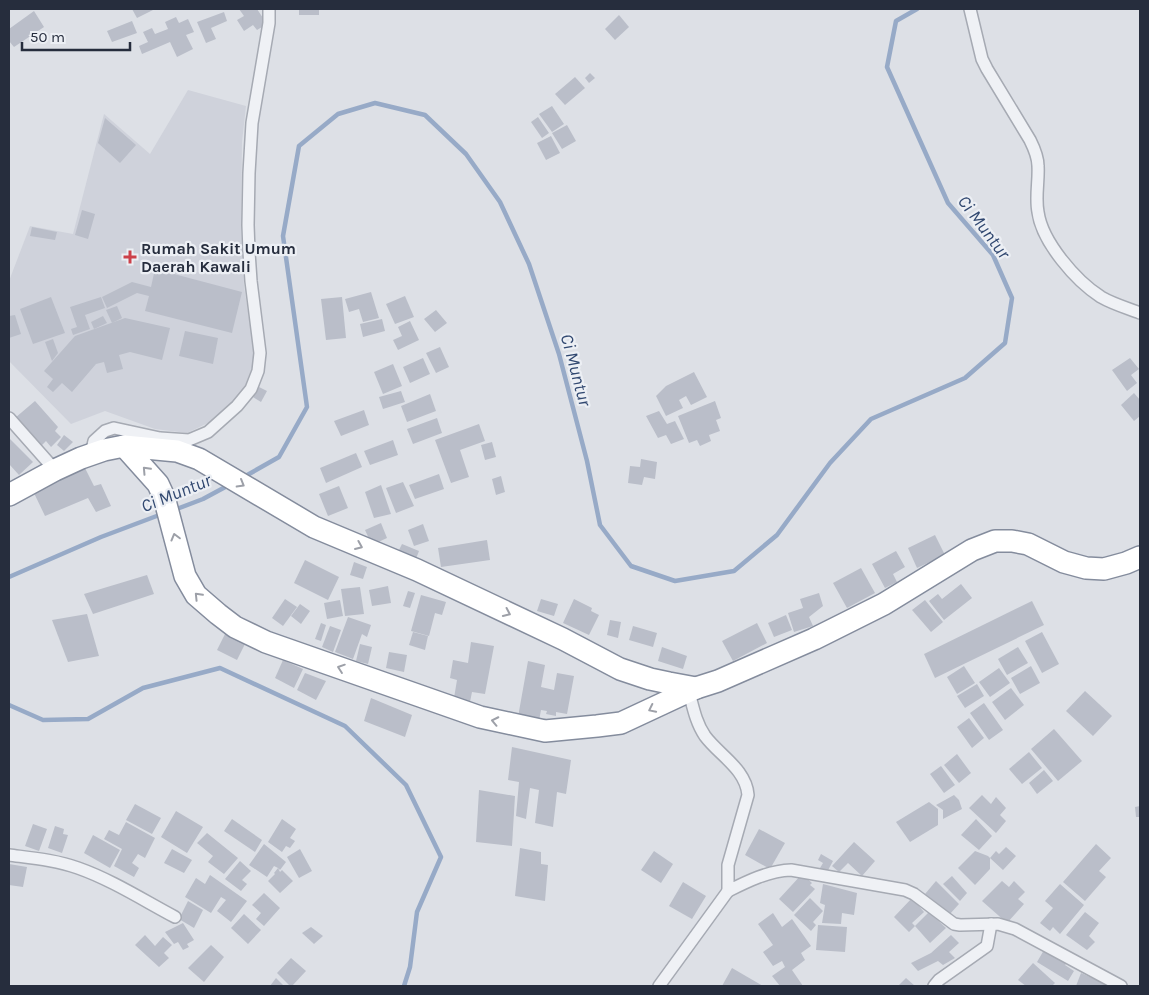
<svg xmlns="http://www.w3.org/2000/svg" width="1149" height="995" font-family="Karla,sans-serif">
<rect width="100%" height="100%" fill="#dde0e6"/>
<polygon fill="#cfd2db" points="188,90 246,106 242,142 241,230 244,286 253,344 253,365 245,386 230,405 212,421 187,433 155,429 105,411 71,424 9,361 9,281 30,226 73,234 104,114 150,154"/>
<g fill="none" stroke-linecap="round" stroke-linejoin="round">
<g stroke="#97aac7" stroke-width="4.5">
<polyline points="242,478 279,457 307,407 283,236 299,146 338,114 375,103 425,115 466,154 500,202 529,264 559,354 587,461 600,525 631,566 675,581 734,571 777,535 830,463 871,419 965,378 1005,343 1012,298 993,255 948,203 887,67 896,21 917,9"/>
<polyline points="174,510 203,499 229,485"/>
<polyline points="9,577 101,537 162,514"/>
<polyline points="9,705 43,720 88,719 143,688 220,668 345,726 406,785 441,857 417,912 410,967 404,986"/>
</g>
</g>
<g fill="#babec9">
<polygon points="132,9 155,9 137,18"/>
<polygon points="239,9 257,9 267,24 257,30 253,25 244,31 237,20 244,16"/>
<rect x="299" y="9" width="20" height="6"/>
<polygon points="34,11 44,27 14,47 9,41 9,29"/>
<polygon points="224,12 227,21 211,28 216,39 206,43 197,22"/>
<polygon points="619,15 629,27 615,40 605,29"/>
<polygon points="176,17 179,23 188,19 194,32 186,35 193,49 177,57 170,42 142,54 139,46 148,42 143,32 152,28 155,34 168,29 165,22"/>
<polygon points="132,21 137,33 112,42 107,31"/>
<polygon points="590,73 595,78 589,83 585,78"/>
<polygon points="575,77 585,88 565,105 555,94"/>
<polygon points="552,106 564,124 552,132 539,114"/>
<polygon points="538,117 549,133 542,138 531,122"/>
<polygon points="105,118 136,145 120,163 98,143"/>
<polygon points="567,125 576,141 562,149 552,133"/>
<polygon points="551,136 560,153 546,160 537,143"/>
<polygon points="82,210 95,214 88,239 75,235"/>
<polygon points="32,227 57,232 55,240 30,236"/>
<polygon points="155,269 242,292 232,333 145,311 149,296 137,293 107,308 102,297 132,282 151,287"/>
<polygon points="371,292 379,318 363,322 359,309 349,312 345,299"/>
<polygon points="405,296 414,317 395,324 386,304"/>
<polygon points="51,297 65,333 33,344 20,309"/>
<polygon points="101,297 105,308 85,315 90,329 73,335 71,329 77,327 70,307"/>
<polygon points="342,297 346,338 326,340 321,299"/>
<polygon points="117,306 122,318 112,323 106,310"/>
<polygon points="436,310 447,323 435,332 424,319"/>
<polygon points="15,315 21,334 9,338 9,316"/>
<polygon points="103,316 107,323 94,329 91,322"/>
<polygon points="125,318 170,328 162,360 130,352 119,355 123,369 107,373 104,362 96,364 72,392 62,383 53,392 47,387 53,379 44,371 75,336"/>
<polygon points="382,319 385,331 363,337 360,324"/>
<polygon points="410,321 419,340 398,350 393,340 402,336 398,327"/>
<polygon points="185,331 218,338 213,364 179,356"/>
<polygon points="53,339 58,353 52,361 45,342"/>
<polygon points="440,347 449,367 436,373 426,353"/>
<polygon points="423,358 430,374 410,383 403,367"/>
<polygon points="1130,358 1139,369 1131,375 1137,383 1127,391 1112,370"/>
<polygon points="393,364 402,386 383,394 374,372"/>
<polygon points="694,372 707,397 691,405 686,396 679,400 683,408 666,416 656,396 666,386"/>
<polygon points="259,387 267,391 261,402 253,397"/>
<polygon points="401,391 405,402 383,409 379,397"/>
<polygon points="1134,393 1140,400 1140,416 1134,421 1121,405"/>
<polygon points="430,394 436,411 407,422 401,406"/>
<polygon points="35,401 58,427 55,431 61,437 51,447 46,441 41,446 15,418"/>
<polygon points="715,401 721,418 716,420 720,431 709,435 711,441 700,446 697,440 689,443 678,416"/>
<polygon points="364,410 369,425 341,436 334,421"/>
<polygon points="659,411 667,424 675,421 684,439 671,444 666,435 658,438 646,416"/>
<polygon points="437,418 442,433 413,444 407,429"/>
<polygon points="479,424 485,441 460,450 469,477 451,483 435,440"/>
<polygon points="64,435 73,442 64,451 57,445"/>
<polygon points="9,438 33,462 19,475 9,464"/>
<polygon points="393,440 398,455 370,465 364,451"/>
<polygon points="492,442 496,457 485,460 481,445"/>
<polygon points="356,453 362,467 326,483 320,468"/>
<polygon points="641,459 657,462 655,479 644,477 642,485 628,483 630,466 640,467"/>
<polygon points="85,468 94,486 101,484 111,506 96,512 88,498 45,516 34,493"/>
<polygon points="439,474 444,489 415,499 409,485"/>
<polygon points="501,476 505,492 496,495 492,479"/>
<polygon points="403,482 414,506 396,513 386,488"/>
<polygon points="381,485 391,514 374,518 365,492"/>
<polygon points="339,486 348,508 328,516 319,494"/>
<polygon points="381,523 387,538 372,545 365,530"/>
<polygon points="423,524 429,541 414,546 408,530"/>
<polygon points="935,535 945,555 917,568 908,548"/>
<polygon points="487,540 490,560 441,567 438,548"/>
<polygon points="402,544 419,551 414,564 396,556"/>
<polygon points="896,551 905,567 893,574 897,582 885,588 872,564"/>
<polygon points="305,560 339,577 328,600 294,583"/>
<polygon points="354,562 367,567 363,579 350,575"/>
<polygon points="861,568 875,593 847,608 833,583"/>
<polygon points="147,575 154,594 93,614 84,594"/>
<polygon points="961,584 972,598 944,620 929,601 938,594 942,599"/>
<polygon points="388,586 391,603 372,606 369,590"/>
<polygon points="360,587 364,614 345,616 341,589"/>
<polygon points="408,591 415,593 410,608 403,606"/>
<polygon points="819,593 823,606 809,617 813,626 794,632 788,613 803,608 800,599"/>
<polygon points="421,595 446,602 442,615 435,613 429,636 411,631"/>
<polygon points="285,599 297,607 283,626 272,618"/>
<polygon points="541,599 558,604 554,616 537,611"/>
<polygon points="574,599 592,608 591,611 599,615 589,635 563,623"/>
<polygon points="340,600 343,616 327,619 324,603"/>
<polygon points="925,600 943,622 931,632 912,610"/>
<polygon points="1032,601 1044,625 935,678 924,654"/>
<polygon points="300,604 310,611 301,624 291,616"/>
<polygon points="87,614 99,656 68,662 52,620"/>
<polygon points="786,615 792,630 774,637 768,623"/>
<polygon points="348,617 371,625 367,637 362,634 353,659 335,652"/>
<polygon points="610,620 621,622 618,638 607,635"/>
<polygon points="321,623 326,625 321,641 315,639"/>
<polygon points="757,623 767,643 733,661 722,641"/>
<polygon points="330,626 341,630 333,652 322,647"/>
<polygon points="633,626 657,633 653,647 629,640"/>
<polygon points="226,632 246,642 237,660 217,650"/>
<polygon points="413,632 428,636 425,650 409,645"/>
<polygon points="1042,632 1059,664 1042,673 1025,641"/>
<polygon points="471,642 494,646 485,694 472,692 470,702 454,698 457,680 450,678 453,660 468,663"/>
<polygon points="360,644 372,647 368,664 356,661"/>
<polygon points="662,647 687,656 683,669 658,661"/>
<polygon points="1018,647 1028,663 1007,675 998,659"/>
<polygon points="389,652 407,655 404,672 386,668"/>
<polygon points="283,660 303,669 294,688 275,678"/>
<polygon points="528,661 545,665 541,687 554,690 557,673 574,676 567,714 556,712 556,716 546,714 547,711 541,710 539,721 518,717"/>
<polygon points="964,666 975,683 957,694 947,677"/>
<polygon points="1031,666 1040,683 1020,694 1011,678"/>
<polygon points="999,668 1010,683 990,697 979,682"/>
<polygon points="305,673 326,681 316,700 297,690"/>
<polygon points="977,684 984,696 965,708 957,696"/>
<polygon points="1011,688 1024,705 1005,720 992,702"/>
<polygon points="1085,691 1112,716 1093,736 1066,711"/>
<polygon points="371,698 412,715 405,737 364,721"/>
<polygon points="984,703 1003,730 989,740 970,713"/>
<polygon points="969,718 984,738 972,748 957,727"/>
<polygon points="1054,729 1082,761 1058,781 1031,749"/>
<polygon points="512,747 571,760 566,794 557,792 553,827 535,823 539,790 530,788 526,819 516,816 519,782 508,780"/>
<polygon points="1029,752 1042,768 1022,784 1009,769"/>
<polygon points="957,754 971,773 959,783 944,765"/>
<polygon points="941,766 955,785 944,793 930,774"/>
<polygon points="1044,770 1053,781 1037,794 1029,783"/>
<polygon points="479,790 515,796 512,846 476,842"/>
<polygon points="954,795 959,800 962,809 943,819 943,810 936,805"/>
<polygon points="982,795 991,804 996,797 1006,808 1000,815 1006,821 996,833 969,808"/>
<polygon points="929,802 938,809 938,825 910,842 896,822"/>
<polygon points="135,804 161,818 152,834 126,820"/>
<polygon points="1140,806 1140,817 1136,817 1135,807"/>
<polygon points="176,811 203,827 187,853 161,837"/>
<polygon points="232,819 262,840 255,852 224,831"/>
<polygon points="282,819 296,829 290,838 295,841 290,848 286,846 282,852 268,842"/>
<polygon points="976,819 992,836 979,850 961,835"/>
<polygon points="126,822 155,838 145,858 138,854 132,863 139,868 134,877 114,866 122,849 104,839 109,830 119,835"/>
<polygon points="33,824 47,829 39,851 25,846"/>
<polygon points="55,826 64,829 63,834 68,835 62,853 48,848"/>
<polygon points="759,829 785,843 770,869 745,855"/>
<polygon points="207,833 238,858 224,874 208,862 213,856 197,843"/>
<polygon points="93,835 120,850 110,868 84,853"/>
<polygon points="854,842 875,861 862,876 848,863 839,872 832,866"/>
<polygon points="264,844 286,862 280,870 278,868 280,872 282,870 293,881 280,893 268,881 275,874 274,873 278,868 274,866 267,877 249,865"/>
<polygon points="1096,844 1111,858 1099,871 1106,877 1085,901 1063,882"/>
<polygon points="1006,847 1016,856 1003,870 990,858 990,869 975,885 958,868 975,851 988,856 990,858 996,851 999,854"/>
<polygon points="520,848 541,852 541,864 548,865 545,901 515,896"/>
<polygon points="172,849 192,860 184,873 164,863"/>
<polygon points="300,849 312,871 299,878 287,857"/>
<polygon points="654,851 673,864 661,883 641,870"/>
<polygon points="821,854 833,861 827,872 820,868 823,863 818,860"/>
<polygon points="240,861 251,871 242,880 247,884 241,891 225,879"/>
<polygon points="9,864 27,867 23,887 9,885"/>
<polygon points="802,874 812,883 810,885 815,889 793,912 779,899"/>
<polygon points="210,875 247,901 231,922 217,911 226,900 221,897 211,913 185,897 196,878 205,884"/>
<polygon points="952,876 967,893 960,901 943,884"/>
<polygon points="936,881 959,904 949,915 925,894"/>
<polygon points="1002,881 1009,887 1014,881 1025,892 1018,899 1024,904 1007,923 982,901"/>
<polygon points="683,882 706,896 692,919 669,906"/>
<polygon points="823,884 857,893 854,915 842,913 841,924 822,923 825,905 820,903"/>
<polygon points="1060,884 1084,905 1060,934 1053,927 1050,931 1040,923 1053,908 1045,901"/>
<polygon points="264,893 280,908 264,926 256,919 261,913 252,905"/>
<polygon points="810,898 823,911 813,922 816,925 811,931 794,915"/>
<polygon points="912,898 924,912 912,923 915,926 909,932 894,917"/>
<polygon points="188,901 203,910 194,928 179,919"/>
<polygon points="929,912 946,928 930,943 915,926"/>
<polygon points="1085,912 1099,923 1089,936 1095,942 1087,950 1066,935"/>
<polygon points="773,913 782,927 792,919 811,946 801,953 805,960 792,970 803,986 780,986 772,976 785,967 782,961 773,966 763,952 773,945 758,924"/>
<polygon points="244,914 261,930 248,944 231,928"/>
<polygon points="183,923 194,940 187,944 189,947 183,950 178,942 174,944 165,932"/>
<polygon points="818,925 847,927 845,952 816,950"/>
<polygon points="311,927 323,936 314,944 302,933"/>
<polygon points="145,935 155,946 163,937 172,945 164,953 169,958 159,967 135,945"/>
<polygon points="951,935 959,943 949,952 955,958 943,965 938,961 918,971 911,963 931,953"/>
<polygon points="211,945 224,957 204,982 188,968"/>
<polygon points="1044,950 1067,963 1065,965 1074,971 1068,981 1037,962"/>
<polygon points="291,958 306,971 292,986 290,986 277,973"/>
<polygon points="1033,963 1055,983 1052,986 1026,986 1018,980"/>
<polygon points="732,968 763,986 722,986"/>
<polygon points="1081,973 1110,986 1076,986"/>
<polygon points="276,978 284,986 270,986"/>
<polygon points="906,978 915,986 898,986"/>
</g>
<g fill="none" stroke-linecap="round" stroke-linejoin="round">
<g stroke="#a6aab3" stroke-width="14">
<g id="street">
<path d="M970 9 982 59 987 69 1030 140C1034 148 1038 157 1038 166 1039 181 1035 197 1038 212 1042 242 1076 281 1101 297 1113 304 1127 308 1140 313"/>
<polyline points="9,418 55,470"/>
<polyline points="91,454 94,441 105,431 114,428 160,438 189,440 208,432 237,406 251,389 258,371 260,353 251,281 249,252 248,225 249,173 252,123 269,23 269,9"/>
<path d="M689 692C693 707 696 723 705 736 719 755 746 769 748 795L728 865V891C748 881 768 871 791 870L905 890 914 894 954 924 960 925 998 924 1015 929 1121 986"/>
<path d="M9 855C32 858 56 860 78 868 112 880 143 900 175 917"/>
<polyline points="659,986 728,891"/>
<polyline points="934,986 939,980 987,946 991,924"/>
</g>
</g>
<g stroke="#848c9d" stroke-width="24">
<g id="highway">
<polyline points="124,446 158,484 164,497 185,576 196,595 218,614 235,627 266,642 480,717 545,731 597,726 621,723 696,688 718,681 814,639 884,604 972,550 995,541 1012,541 1028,544 1064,562 1086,568 1104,569 1126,563 1140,557"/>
<polyline points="9,495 55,470 81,458 104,450 124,446 177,451 199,459 314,527 417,570 563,639 620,669 650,679 669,683 696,688"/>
</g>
</g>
<use href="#street" stroke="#eff1f5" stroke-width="11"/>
<use href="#highway" stroke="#fff" stroke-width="21"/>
</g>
<defs><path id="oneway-chevron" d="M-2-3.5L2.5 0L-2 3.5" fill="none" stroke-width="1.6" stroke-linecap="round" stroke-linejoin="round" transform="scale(1.25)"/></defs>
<g stroke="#9da0a8">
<use href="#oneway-chevron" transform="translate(146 470) rotate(-133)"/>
<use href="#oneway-chevron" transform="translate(241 484) rotate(30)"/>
<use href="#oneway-chevron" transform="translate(175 537) rotate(-105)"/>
<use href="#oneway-chevron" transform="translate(359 546) rotate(23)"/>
<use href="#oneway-chevron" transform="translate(198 596) rotate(-134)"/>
<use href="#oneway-chevron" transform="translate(507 613) rotate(25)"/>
<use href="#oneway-chevron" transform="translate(341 668) rotate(-161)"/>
<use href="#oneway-chevron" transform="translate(652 709) rotate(154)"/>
<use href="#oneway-chevron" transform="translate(495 721) rotate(-168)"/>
</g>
<path fill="#cc414a" stroke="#eceff4" stroke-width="2" d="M127.5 249.5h5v5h5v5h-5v5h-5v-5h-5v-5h5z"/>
<g text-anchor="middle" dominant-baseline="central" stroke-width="4.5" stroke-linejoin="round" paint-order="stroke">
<g font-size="16" font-weight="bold" fill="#262d3d" stroke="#eceff4" text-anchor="start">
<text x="141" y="248">Rumah Sakit Umum<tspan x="141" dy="18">Daerah Kawali</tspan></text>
</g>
<g font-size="18" font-style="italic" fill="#314870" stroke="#eceff4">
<text transform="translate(984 227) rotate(53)">Ci Muntur</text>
<text transform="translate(576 370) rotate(75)">Ci Muntur</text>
<text transform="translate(176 493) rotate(-22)">Ci Muntur</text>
</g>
</g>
<rect width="1149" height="995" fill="none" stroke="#262d3d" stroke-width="20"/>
<path d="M22 42v8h108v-8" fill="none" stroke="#262d3d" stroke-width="2.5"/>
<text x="30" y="42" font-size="15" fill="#262d3d" stroke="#eceff4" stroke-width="4" paint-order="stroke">50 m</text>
</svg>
